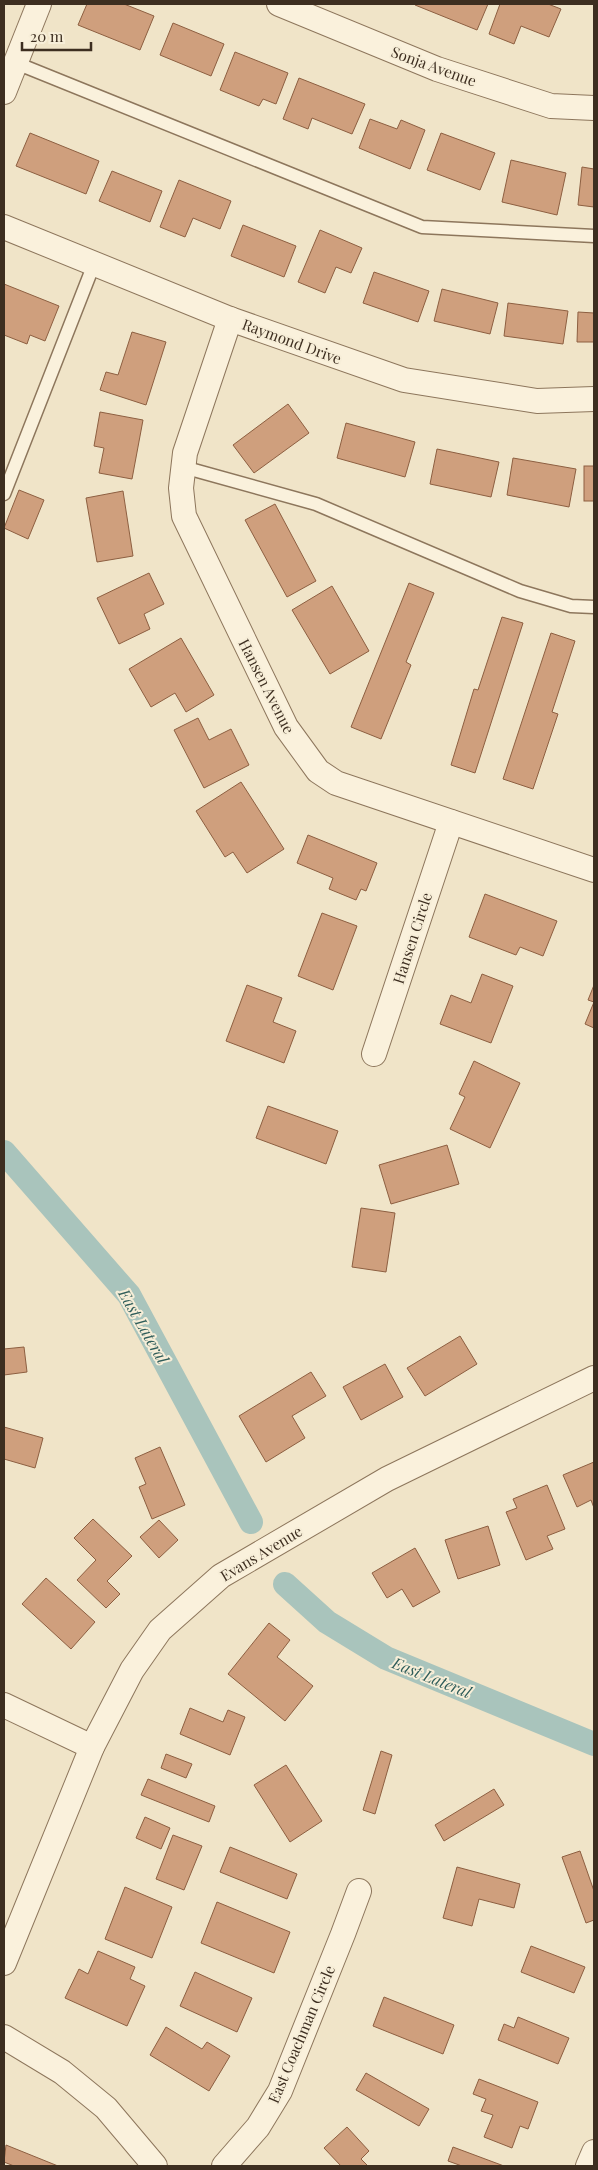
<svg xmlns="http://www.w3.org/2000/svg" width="598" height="2170" font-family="'Playfair Display',serif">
<rect width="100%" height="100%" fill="#f0e4c8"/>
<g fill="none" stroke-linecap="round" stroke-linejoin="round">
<g stroke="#a9c4bc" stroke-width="24">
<polyline points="4,1152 129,1295 251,1522"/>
<polyline points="285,1584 327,1622 386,1658 594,1744"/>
</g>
</g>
<g fill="#cf9f7d" stroke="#8d5f41">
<polygon points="87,4 124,4 154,16 140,50 78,25"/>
<polygon points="415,4 488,4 477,30 415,5"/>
<polygon points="500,4 548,4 561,9 549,37 521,26 514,44 489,34"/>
<polygon points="173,23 224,44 211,76 160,55"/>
<polygon points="235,52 288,73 276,104 263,99 259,106 220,90"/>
<polygon points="299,78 365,104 352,134 312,118 308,129 283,119"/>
<polygon points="370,119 397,129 401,120 425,130 410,169 359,148"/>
<polygon points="30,133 99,161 86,194 16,166"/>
<polygon points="441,133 495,153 480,190 427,170"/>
<polygon points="511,160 566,173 557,215 502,202"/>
<polygon points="582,167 594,169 594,207 578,205"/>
<polygon points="112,171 162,191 150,222 99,201"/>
<polygon points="179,180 231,201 220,229 193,218 185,237 160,227"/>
<polygon points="243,225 296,246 284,277 231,256"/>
<polygon points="320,230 362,248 351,273 336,267 325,293 298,282"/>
<polygon points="374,272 429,291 418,322 363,303"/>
<polygon points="4,284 59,306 45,341 30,335 27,344 4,335"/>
<polygon points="442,289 498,303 490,334 434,321"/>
<polygon points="508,303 568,311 563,344 504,336"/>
<polygon points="578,312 594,313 594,342 577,342"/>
<polygon points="132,332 166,342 146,405 100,390 106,372 118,375"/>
<polygon points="288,404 309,433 254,473 233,445"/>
<polygon points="100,412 143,420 132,479 99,473 104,448 94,446"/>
<polygon points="346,423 415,442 405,477 337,458"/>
<polygon points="437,449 499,462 491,497 430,484"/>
<polygon points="513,458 576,469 569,507 507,495"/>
<rect x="584" y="466" width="10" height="35"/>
<polygon points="19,490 44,500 28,539 4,528"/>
<polygon points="123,491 133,556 97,562 86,498"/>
<polygon points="275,504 316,581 287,597 245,520"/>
<polygon points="149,573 164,604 144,614 150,629 119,644 97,598"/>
<polygon points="409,583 434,593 406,662 411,665 381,739 351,727"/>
<polygon points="332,586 369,651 330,674 292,610"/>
<polygon points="502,617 523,623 475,773 451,765 474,689 478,690"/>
<polygon points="551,633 575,641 552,712 558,714 533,789 503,779"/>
<polygon points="181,638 214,695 186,712 175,693 151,707 129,669"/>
<polygon points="198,718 209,740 231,729 249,765 204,788 174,730"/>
<polygon points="241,782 284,849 247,873 233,852 225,857 196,811"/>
<polygon points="308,835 377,863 366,891 361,889 356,900 329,889 333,878 297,863"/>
<polygon points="485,894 557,921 543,956 520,947 516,955 469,937"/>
<polygon points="322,913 357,926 333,990 298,976"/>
<polygon points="482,974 513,986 491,1043 440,1024 451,995 471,1003"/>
<polygon points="247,985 282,998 273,1022 296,1031 284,1063 226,1041"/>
<polygon points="594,985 594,1028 585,1024 594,1002 588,1000"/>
<polygon points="474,1061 520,1083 490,1148 450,1129 465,1097 459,1094"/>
<polygon points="268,1106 338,1131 326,1164 256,1138"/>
<polygon points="447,1145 459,1184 391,1204 379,1165"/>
<polygon points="361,1208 395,1213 386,1272 352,1267"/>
<polygon points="460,1336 477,1364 425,1396 407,1368"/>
<polygon points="24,1347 27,1372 4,1375 4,1349"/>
<polygon points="385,1364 403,1397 361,1420 343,1387"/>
<polygon points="311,1372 326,1396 292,1416 305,1438 266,1462 239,1416"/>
<polygon points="4,1427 43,1438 35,1468 4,1459"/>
<polygon points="160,1447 185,1505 152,1519 139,1487 146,1484 135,1458"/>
<polygon points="594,1462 594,1508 591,1500 577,1507 563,1475"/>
<polygon points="547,1485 565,1529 547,1536 553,1549 526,1560 506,1512 517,1508 513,1499"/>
<polygon points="93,1519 132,1556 107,1581 120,1594 106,1608 77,1580 96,1560 74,1538"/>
<polygon points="159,1520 178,1540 159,1558 140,1537"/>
<polygon points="488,1526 500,1565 458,1579 445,1540"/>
<polygon points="415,1548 440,1592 413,1607 402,1589 387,1598 372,1573"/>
<polygon points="46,1578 95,1622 71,1649 22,1604"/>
<polygon points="269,1623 290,1640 277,1657 313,1686 285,1721 228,1674"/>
<polygon points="190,1708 223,1722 228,1710 245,1717 230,1755 180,1734"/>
<polygon points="381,1751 392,1755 375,1814 363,1810"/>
<polygon points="166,1754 192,1764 186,1778 161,1768"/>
<polygon points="286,1765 322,1821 290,1842 254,1785"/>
<polygon points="148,1779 215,1806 209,1822 141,1795"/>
<polygon points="494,1789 504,1805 444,1841 435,1825"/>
<polygon points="145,1817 170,1828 161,1849 136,1838"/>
<polygon points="173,1835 202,1846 184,1890 156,1879"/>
<polygon points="230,1847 297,1874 287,1899 220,1872"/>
<polygon points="580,1851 594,1891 594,1920 586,1923 562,1857"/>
<polygon points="457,1867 520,1884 514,1908 479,1899 472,1926 443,1918"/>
<polygon points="125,1887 172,1907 152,1958 105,1939"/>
<polygon points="217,1902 290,1932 274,1973 201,1943"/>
<polygon points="531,1946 585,1967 574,1993 521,1972"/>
<polygon points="98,1951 135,1967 130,1979 145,1986 127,2026 65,1998 79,1969 88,1974"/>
<polygon points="195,1972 252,1998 237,2032 180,2006"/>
<polygon points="384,1997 454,2025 443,2054 373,2026"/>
<polygon points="518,2017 569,2038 558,2064 498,2040 504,2024 514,2028"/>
<polygon points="166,2027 202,2049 207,2042 230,2056 209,2091 150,2055"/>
<polygon points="366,2073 429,2109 419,2126 356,2090"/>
<polygon points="479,2079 538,2102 528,2129 520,2126 512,2148 484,2137 493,2115 481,2111 486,2099 473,2094"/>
<polygon points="347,2127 369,2151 361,2159 368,2166 341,2166 324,2148"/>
<polygon points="6,2145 58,2166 14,2166 4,2162"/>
<polygon points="453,2147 504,2166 462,2166 448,2161"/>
</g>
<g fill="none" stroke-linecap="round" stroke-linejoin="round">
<g stroke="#8d765c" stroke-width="15">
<g id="service">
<polyline points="16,63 422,227 594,236"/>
<polyline points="183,467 316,504 520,591 571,606 594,607"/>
<polyline points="4,494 94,264"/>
</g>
</g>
<g stroke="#8d765c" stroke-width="26">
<g id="minor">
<polyline points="279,4 437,69 551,106 594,108"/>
<polyline points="4,92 39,4"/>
<polyline points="4,227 230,319 404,380 537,401 594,399"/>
<polyline points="230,319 185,453 181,488 184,516 286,727 318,771 336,783 594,870"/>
<polyline points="374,1054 451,822"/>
<polyline points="4,1705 92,1747"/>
<polyline points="4,1963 92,1747 132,1670 160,1630 221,1576 387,1479 594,1378"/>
<polyline points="4,2037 62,2072 106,2108 155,2166"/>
<polyline points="224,2166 258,2127 280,2091 343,1934 359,1891"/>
<polyline points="588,2166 594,2152"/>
</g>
</g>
<use href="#service" stroke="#faf1dc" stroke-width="12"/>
<use href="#minor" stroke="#faf1dc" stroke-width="24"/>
</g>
<g text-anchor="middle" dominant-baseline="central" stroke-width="4" stroke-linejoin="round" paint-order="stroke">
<g font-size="15" fill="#3d2e20" stroke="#f7eed8">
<text transform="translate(434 66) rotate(20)">Sonja Avenue</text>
<text transform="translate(292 341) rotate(20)">Raymond Drive</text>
<text transform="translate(267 686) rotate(63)">Hansen Avenue</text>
<text transform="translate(412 938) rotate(-72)">Hansen Circle</text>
<text transform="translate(261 1553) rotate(-31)">Evans Avenue</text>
<text transform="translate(301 2034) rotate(-67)">East Coachman Circle</text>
</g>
<g font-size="16" font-style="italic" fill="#2f5d5a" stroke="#f7eed8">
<text transform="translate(144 1326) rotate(60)">East Lateral</text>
<text transform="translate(432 1677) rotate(22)">East Lateral</text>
</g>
</g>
<rect width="598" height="2170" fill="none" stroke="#3d2e20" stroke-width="10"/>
<path d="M22 42v8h69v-8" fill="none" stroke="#3d2e20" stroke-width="2.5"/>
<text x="30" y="42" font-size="15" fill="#3d2e20" stroke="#f7eed8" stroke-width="4" paint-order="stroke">20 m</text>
</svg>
